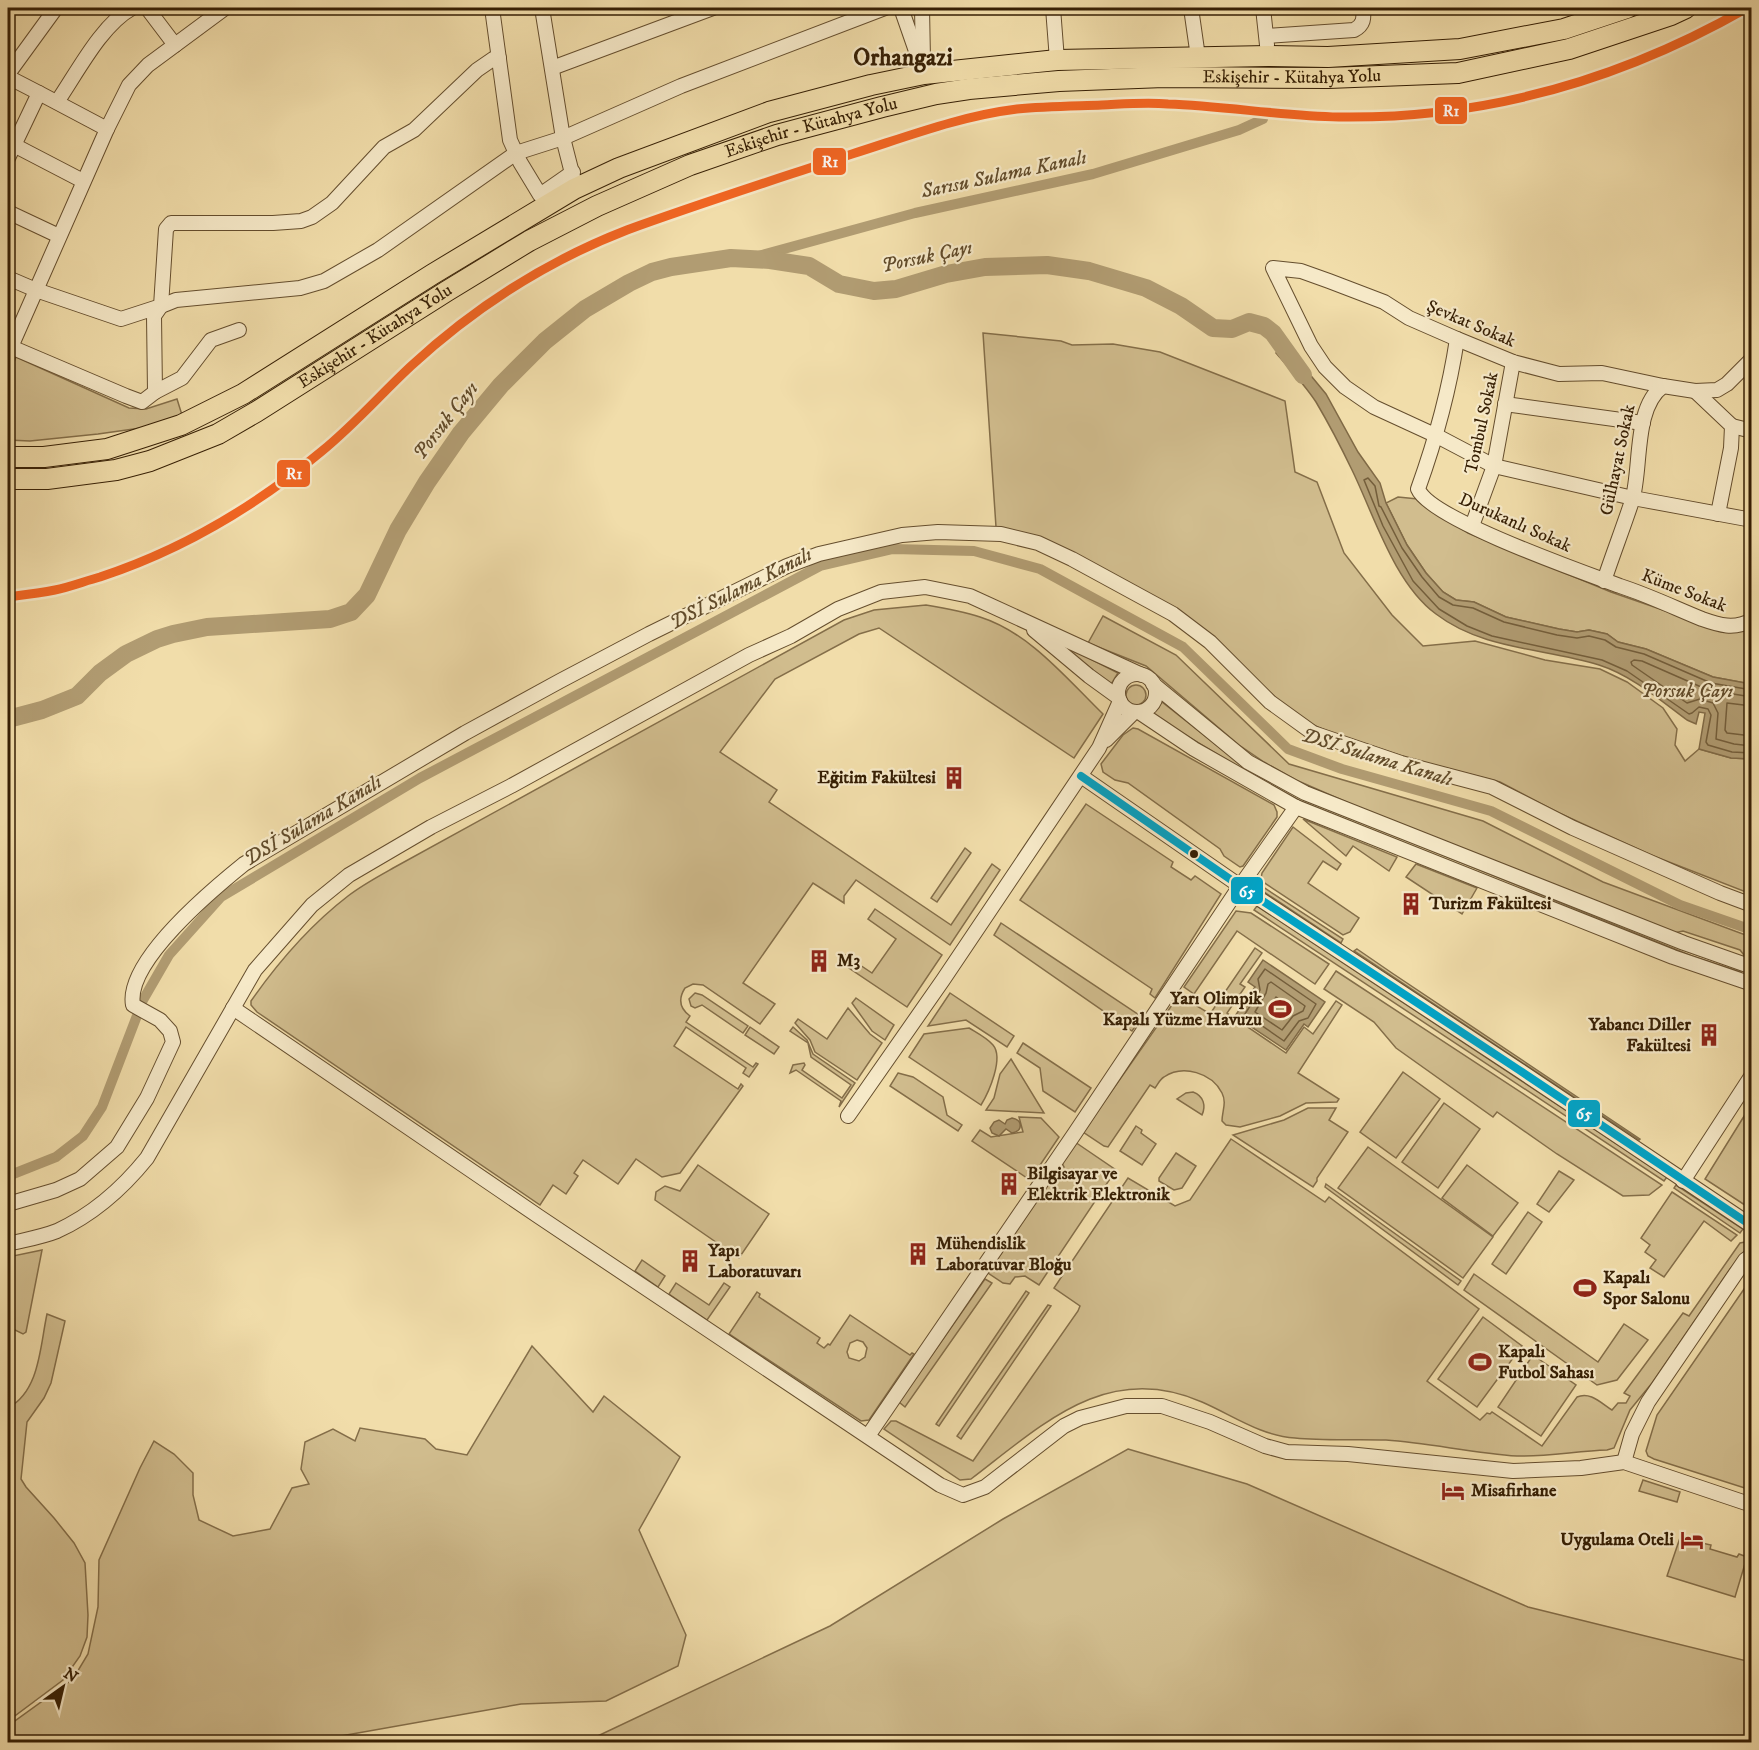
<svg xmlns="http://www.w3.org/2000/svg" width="1759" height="1750" font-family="'IM FELL DW Pica',serif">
<rect width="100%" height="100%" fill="#f1ddaa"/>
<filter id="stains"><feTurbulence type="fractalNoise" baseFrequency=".00333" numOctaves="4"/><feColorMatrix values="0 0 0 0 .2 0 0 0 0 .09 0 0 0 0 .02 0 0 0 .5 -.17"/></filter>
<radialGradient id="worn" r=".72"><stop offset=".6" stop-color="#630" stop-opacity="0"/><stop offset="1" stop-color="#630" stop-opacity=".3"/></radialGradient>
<g fill="#d1bd8e" stroke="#846e49" stroke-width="1.5" fill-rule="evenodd">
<polygon points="983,333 1061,341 1072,345 1113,344 1160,352 1285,401 1295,472 1317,482 1344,553 1392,615 1423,646 1475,641 1545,660 1600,669 1627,682 1663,708 1677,729 1675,745 1685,761 1699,749 1731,758 1751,759 1751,894 1651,855 1559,813 1500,782 1411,759 1327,731 1302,720 1275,697 1205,632 1023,534 996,527"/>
<polygon points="16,357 129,408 146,409 177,399 182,415 155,426 98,434 30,441 8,440 8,377"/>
<polygon points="1398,497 1418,499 1468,533 1611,592 1726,632 1751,626 1751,684 1713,677 1646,649 1618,642 1607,634 1589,630 1577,632 1559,629 1506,617 1474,602 1456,600 1443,592 1426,573 1407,545 1386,503"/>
<path d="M926 605C944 608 962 611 980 617 1030 633 1066 678 1103 714L1074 758 879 628 859 634 775 679 720 752 777 790 769 802 951 925 992 864 1000 870 950 945 856 880 844 896V903L813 883 743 983 775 1004 760 1024 703 985 693 984 685 988C678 999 679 1008 690 1016L686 1022 753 1067 756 1063 758 1064 749 1077 743 1073 746 1068 686 1027 674 1046 738 1089 741 1084 743 1086 680 1173 662 1177 636 1159 618 1184 583 1160 574 1173 578 1176 566 1194 553 1185 540 1205 257 1012 251 1005V1001C279 961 309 926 348 896 362 885 379 876 395 867L844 620 874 610Z"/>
<polygon points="1103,616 1176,655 1289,764 1483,821 1603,882 1751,937 1751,961 1747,959 1740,950 1683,931 1674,933 1367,811 1296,780 1264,762 1239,745 1146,666 1088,643"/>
<polygon points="1056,641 1118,673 1110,686"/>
<circle cx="1136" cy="695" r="10"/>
<polygon points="1162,702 1243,766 1302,798 1692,956 1741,972 1740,975 1691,959 1300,801 1242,769 1152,715"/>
<polygon points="1133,728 1138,729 1274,805 1277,812 1277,817 1243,866 1240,867 1224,856 1220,849 1128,783 1115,780 1103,772 1101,764 1123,735"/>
<polygon points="1086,804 1173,862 1171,867 1191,880 1195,876 1221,894 1155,998 1150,994 1152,989 1020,900"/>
<polygon points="1303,819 1397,857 1389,871 1353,846 1346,856"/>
<polygon points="1293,827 1341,864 1337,870 1323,861 1308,883 1359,918 1350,932 1343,935 1263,882 1261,878 1262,873"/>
<polygon points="965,848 971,853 937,902 931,898"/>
<polygon points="1416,864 1477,888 1462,914 1406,877"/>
<polygon points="1258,882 1263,887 1343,939 1341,943 1261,890 1257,884"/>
<polygon points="1257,906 1667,1177 1664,1181 1254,910"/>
<polygon points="875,909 942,955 907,1007 840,962 845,955 872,973 896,939 868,919"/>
<polygon points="1236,911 1251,913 1329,964 1315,984 1237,931 1194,994 1184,987"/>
<polygon points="1001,923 1142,1017 1132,1031 994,935"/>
<path d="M1255 948 1262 953 1240 984 1245 987 1227 1013 1286 1053 1304 1027 1313 1034 1336 1001 1342 1005 1298 1073 1339 1099 1337 1102 1306 1103 1280 1116 1240 1127 1226 1125 1222 1121C1222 1111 1227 1103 1222 1093 1212 1073 1183 1064 1164 1077 1160 1079 1158 1084 1155 1088L1150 1085 1108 1147 1104 1146 1083 1132 1179 995 1210 1014Z"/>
<polygon points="1357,949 1392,973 1640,1139 1639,1140 1354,951"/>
<polygon points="1336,971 1662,1185 1649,1195 1623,1196 1557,1154 1497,1112 1493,1117 1396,1048 1374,1022 1324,989"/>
<polygon points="695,993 702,995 748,1026 743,1033 702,1005 695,1008 691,1006 689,999"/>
<polygon points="950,993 1014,1036 1007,1047 966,1020 928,1026"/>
<polygon points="856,998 894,1025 885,1040 872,1031 852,1003"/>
<polygon points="848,1008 870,1034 882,1043 857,1080 815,1052 810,1040 795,1023 798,1019 827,1039"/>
<polygon points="750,1027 779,1047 774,1054 745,1035"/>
<polygon points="793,1027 807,1040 813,1054 855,1083 839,1107 841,1101 796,1070 790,1073 793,1065 804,1063 805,1065 802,1070 842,1098 851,1085 811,1057 808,1043 790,1031"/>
<path d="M969 1028C977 1033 987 1038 993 1045 1004 1058 989 1092 981 1105L909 1057 924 1034Z"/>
<polygon points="1023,1043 1091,1088 1075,1112 1043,1091 1040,1068 1017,1053"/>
<polygon points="1011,1059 1044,1113 986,1110 994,1098 1000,1074"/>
<polygon points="1403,1072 1440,1099 1396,1158 1360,1132"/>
<polygon points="898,1073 913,1077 943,1097 947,1115 962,1125 958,1131 890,1086"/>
<path d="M1193 1092C1204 1096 1206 1106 1202 1115L1177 1099 1186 1093Z"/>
<polygon points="1444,1103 1480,1129 1438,1188 1402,1162"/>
<polygon points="1751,1105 1751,1209 1705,1179"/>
<polygon points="1308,1108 1336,1108 1329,1120 1348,1132 1317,1178 1317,1181 1313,1187 1233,1135 1284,1120"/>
<polygon points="1019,1117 1041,1118 1059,1137 1030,1180 972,1141 980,1130 991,1137 1023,1132"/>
<polygon points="1136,1126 1142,1130 1141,1133 1156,1144 1142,1165 1120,1151"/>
<path d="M1231 1139 1325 1202 1329 1197 1479 1309 1427 1381 1480 1420 1487 1413 1490 1414 1492 1412 1542 1446 1577 1397C1590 1391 1601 1403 1612 1410L1618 1403H1626L1630 1396 1624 1393 1683 1313 1689 1316 1740 1243 1745 1242 1751 1246 1730 1269 1652 1383 1630 1410 1614 1448 1607 1450C1577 1451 1546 1457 1517 1456 1473 1453 1429 1443 1386 1440 1355 1439 1325 1441 1295 1438 1261 1436 1232 1415 1202 1402 1107 1360 1042 1425 971 1479L960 1480 884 1429 891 1421H896L973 1461 1078 1311 1080 1306 1054 1288 1128 1178 1175 1206 1190 1200Z"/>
<polygon points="1075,1142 1116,1170 1039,1285 1025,1276 1015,1277 1010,1284 1003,1283 988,1273 1059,1168 1064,1167 1062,1163"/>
<polygon points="1368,1147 1493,1237 1463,1278 1338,1188"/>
<polygon points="1176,1153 1196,1166 1182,1188 1174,1190 1159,1181 1159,1178"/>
<polygon points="698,1165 769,1214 739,1258 655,1200 656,1192 665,1186 680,1191"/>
<polygon points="1467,1165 1518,1203 1493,1236 1442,1198"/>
<polygon points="1559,1171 1574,1180 1549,1212 1537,1204"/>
<polygon points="1326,1184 1461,1281 1458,1285 1325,1187"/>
<polygon points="1676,1185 1743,1229 1740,1233 1674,1188"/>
<polygon points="1672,1192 1737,1235 1731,1241 1704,1221 1664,1277 1650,1268 1656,1260 1645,1252 1650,1245 1641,1238"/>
<polygon points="1528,1212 1542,1222 1506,1274 1492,1264"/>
<polygon points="42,1250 26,1332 23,1334 11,1328 12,1316 8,1315 8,1257"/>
<polygon points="642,1260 665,1276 658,1287 635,1271"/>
<polygon points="1474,1274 1598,1362 1624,1324 1648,1340 1617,1380 1597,1385 1464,1290"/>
<polygon points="985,1279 992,1283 905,1407 899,1402"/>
<polygon points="1751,1279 1752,1490 1751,1490 1654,1459 1648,1456 1646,1451 1657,1415"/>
<polygon points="676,1283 709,1305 724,1283 730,1287 707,1320 669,1294"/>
<polygon points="1026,1291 1029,1293 939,1426 936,1424"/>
<path d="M757 1292 760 1294 759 1297 820 1338 817 1343 824 1348 828 1344 830 1345 850 1315 910 1355 912 1353 914 1354 869 1420 861 1421 729 1334ZM857 1340 863 1342 867 1348 865 1357 859 1361 849 1358 847 1352 850 1343Z"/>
<polygon points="1048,1305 1051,1306 961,1439 957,1436"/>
<path d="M47 1314 65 1321 51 1383 44 1398 27 1422 21 1479 26 1487 54 1518 74 1543 85 1563 88 1615 87 1637 80 1656 63 1680 8 1721V1408C40 1391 40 1346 47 1314Z"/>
<polygon points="1483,1317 1522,1346 1477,1407 1438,1379"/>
<polygon points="532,1346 593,1412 604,1396 680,1457 639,1530 686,1635 678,1666 606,1701 521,1704 307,1742 8,1742 8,1726 73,1679 88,1654 98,1607 99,1560 140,1468 154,1441 174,1454 193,1473 193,1495 199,1520 233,1536 270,1529 292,1488 309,1484 301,1469 305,1442 333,1429 355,1441 360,1428 425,1439 436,1449 467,1455"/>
<polygon points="1533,1355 1576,1385 1541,1436 1498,1407"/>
<polygon points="1128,1449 1247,1484 1528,1607 1751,1662 1751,1742 585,1742 830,1626 1003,1519"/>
<polygon points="1643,1480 1680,1492 1677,1502 1639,1491"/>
<polygon points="1681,1535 1685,1536 1684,1539 1711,1545 1710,1549 1737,1557 1739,1554 1747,1557 1735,1597 1667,1576"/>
</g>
<g fill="#b19c72" stroke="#806a46" stroke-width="1.5">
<path d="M1280 348 1303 366 1326 394 1358 452 1380 483 1386 503 1407 545 1426 573 1443 592 1456 600 1474 602 1506 617 1559 629 1577 632 1589 630 1607 634 1618 642 1646 649 1713 677 1751 684V759L1731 758 1699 749 1705 713 1699 712 1696 724 1687 720C1660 700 1631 675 1599 665 1544 648 1483 650 1436 614 1394 583 1374 515 1352 470 1341 447 1329 424 1316 402 1305 385 1290 369 1276 353Z"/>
<polygon points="1263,960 1325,1002 1308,1027 1304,1024 1286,1050 1235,1016 1255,987 1248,982"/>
<path d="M1012 1118C1023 1120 1023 1131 1012 1133L1006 1129 999 1136 992 1133 990 1128 994 1122 999 1120 1005 1124 1007 1120Z"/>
</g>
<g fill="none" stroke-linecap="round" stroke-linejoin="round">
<g stroke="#745e3b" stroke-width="1.5">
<polyline points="1752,690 1711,683 1644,654 1616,647 1605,640 1589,636 1577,638 1557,635 1504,622 1473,608 1453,605 1439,597 1422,577 1402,548 1381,507 1379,506 1375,486 1368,478 1364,480 1383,526 1413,581 1439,609 1467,626 1492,636 1602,660 1627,671 1689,714 1692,713 1699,707 1708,709 1711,715 1706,742 1708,745 1732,752 1752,753"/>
<polyline points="1752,697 1708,690 1642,661 1634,660 1631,662 1632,665 1687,703 1700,699 1713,703 1718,713 1716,739 1734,744 1752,746"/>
<polyline points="1752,706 1727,703 1725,730 1727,733 1752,736"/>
<polygon points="1265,969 1316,1004 1308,1018 1299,1021 1284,1041 1245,1014 1260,990 1258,979"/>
<polygon points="1271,982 1305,1006 1303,1011 1293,1016 1282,1030 1255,1012 1266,993 1268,984"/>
<polygon points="1276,997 1289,1006 1280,1018 1268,1010"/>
</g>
<g stroke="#b19c72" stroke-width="10">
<polyline points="751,258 915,213 1093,174 1239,130 1263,119"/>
<polyline points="8,1176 56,1157 83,1136 102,1107 143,1000 169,955 221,897 420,778 820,566 893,549 974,551 1040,569 1183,647 1288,749 1342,769 1491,811 1680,905 1752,930"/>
</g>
<polyline stroke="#b19c72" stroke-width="18" points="8,719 42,710 77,696 100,673 126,654 157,639 173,634 207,627 330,619 351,612 367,595 398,530 427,482 461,433 501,385 545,341 585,309 629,283 652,272 671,267 731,258 770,260 809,266 839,284 874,291 896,289 946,274 985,267 1047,265 1089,271 1146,288 1181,306 1213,328 1232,329 1249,322 1264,326 1273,333 1303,375"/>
<g stroke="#654e2e" stroke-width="16">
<g id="minor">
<polyline points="147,8 175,45"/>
<polyline points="492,8 510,140 520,162 540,195 573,172"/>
<polyline points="542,8 563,138 574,181"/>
<polyline points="901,8 924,74"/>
<polyline points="922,8 923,60"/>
<polyline points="1053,8 1057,60"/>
<polyline points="1191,8 1198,57"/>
<polyline points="1263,8 1267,45"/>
<path d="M1267 36 1354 30C1364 25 1364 18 1363 8"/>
<polyline points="552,68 713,8"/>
<polyline points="8,74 56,8"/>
<polyline points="8,77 39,93 8,158"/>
<path d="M57 102C77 73 101 25 132 8"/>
<polyline points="107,129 129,85 148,65 225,8"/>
<polyline points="8,142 83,181"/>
<polyline points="8,212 59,236"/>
<polyline points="8,278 36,290 121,319 161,306 166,229 171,223 273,223 301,221 312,217 332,203 384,147 414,130 477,70 493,59 499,58"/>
<path d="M1457 339C1449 392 1436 439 1418 489 1430 519 1585 573 1620 586 1648 595 1675 608 1702 619 1719 625 1734 630 1752 620"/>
<polyline points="8,345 11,347 107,129 39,93"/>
<polyline points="8,355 11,347 126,396 142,402 155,392 154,316 161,306 176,300 300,288 324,281 378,250 516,153 563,138 681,86 885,8"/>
<polyline points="1752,359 1727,384 1717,390 1695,391 1663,386 1602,373 1559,374 1513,362 1457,339 1409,318 1384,302 1329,281 1301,271 1273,268 1311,346 1325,367 1345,387 1374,407 1437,436 1494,466 1633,498 1752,520"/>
<polyline points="1695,391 1732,426 1731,448 1718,514"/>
<polyline points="155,392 182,378 211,340 239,330"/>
<polyline points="1505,404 1643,423"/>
<polyline points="1732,426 1752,431"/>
<polyline points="1472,526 1494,466 1513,362"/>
<path d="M1604 581C1613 554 1623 528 1632 501 1642 468 1633 408 1663 386"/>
<polyline points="1034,630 1089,676 1118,697"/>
<circle cx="1137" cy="693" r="19"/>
<polyline points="1153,684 1248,762 1305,793 1684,943 1752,967"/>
<polyline points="1139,712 1194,749 1296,807 1673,957 1752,984"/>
<polyline points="1106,740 1134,712"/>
<polyline points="1081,776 1240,886 1519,1070 1752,1226"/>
<polyline points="233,1008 538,1216 940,1485 963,1495 985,1487 1064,1426 1080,1418 1126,1406 1162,1406 1210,1422 1265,1446 1287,1452 1348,1454 1513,1471 1581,1468 1624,1462 1752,1505"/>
<polyline points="848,1116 943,980 1099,748 1120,701"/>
<polyline points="1683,1181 1752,1075"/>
<path d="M8 1204 56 1190 80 1179 117 1147 147 1098 173 1042 170 1031 160 1020 133 1005C125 962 213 889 244 864L465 733 560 681 649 634 787 566 819 554 902 535 938 532 1001 534 1038 543 1072 559 1173 614 1210 642 1270 702 1313 733 1401 763 1492 787 1573 828 1720 893 1752 905"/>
<path d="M8 1244C24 1240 42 1237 57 1231 94 1214 122 1189 147 1158L255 970 312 905 349 875 431 827 511 786 749 655 791 636 838 609 881 592 925 587 970 596 1142 675"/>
<polyline points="868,1436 1075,1133 1236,892 1296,807"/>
<polyline points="1624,1462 1632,1434 1648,1402 1745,1260 1752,1255"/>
</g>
</g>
<g stroke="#361f04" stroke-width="22">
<g id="highway">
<polyline points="8,457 44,457 107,449 181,425 243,394 433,274 574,189 619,168 769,112 871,85 924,74 1057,60 1268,56 1328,57 1460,49 1564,29 1627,8"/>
<path id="s1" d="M8 479H47L116 470 150 461 218 434 256 412 447 291 529 241 597 206 690 165 777 135 882 107 936 94 969 89 1059 81 1164 77 1328 78 1458 73 1569 49 1671 15 1686 8"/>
</g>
</g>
<use href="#minor" stroke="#f6e9c8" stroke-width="14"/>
<use href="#highway" stroke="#f1ddaa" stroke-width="20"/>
<g stroke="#f6e9c8" stroke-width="12">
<polyline id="bus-1" points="1081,776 1240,886 1519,1070 1752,1226"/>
</g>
<use href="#bus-1" stroke="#03a2c4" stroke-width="8"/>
<g stroke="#f6e9c8" stroke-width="14">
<path id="rail-1" d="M8 597C23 595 39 593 55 590 70 587 85 581 100 577 182 550 256 506 322 451 354 425 381 394 411 366 474 308 547 261 627 230 701 203 777 179 852 154 906 137 960 116 1017 109 1045 106 1074 106 1102 105 1124 104 1146 102 1168 104 1225 106 1282 116 1339 117 1484 119 1621 80 1747 8"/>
</g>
<use href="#rail-1" stroke="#f26522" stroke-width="9"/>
</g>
<defs>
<g id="building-bare" transform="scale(1.8)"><path d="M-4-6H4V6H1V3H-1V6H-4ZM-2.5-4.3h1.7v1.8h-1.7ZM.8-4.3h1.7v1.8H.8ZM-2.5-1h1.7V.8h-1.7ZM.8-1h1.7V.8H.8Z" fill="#8f2418" stroke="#f6e9c8" stroke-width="2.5" paint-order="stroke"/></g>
<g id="stadium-bare" transform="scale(1.8)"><path d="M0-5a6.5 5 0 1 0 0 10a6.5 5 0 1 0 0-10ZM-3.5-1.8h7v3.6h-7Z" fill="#8f2418" stroke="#f6e9c8" stroke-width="2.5" paint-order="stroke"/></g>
<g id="hotel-bare" transform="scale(1.8)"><path d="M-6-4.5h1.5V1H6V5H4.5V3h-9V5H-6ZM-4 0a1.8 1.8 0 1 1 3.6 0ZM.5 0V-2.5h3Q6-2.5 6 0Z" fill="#8f2418" stroke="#f6e9c8" stroke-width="2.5" paint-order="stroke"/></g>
</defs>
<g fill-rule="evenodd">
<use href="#building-bare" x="954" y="778"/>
<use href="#building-bare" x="1411" y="904"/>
<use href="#building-bare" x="819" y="961"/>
<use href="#stadium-bare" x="1280" y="1009"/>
<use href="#building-bare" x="1709" y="1035"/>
<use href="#building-bare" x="1009" y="1184"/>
<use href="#building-bare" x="918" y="1254"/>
<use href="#building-bare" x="690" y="1261"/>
<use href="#stadium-bare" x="1585" y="1288"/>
<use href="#stadium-bare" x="1480" y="1362"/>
<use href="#hotel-bare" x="1453" y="1491"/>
<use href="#hotel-bare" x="1692" y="1540"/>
</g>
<circle fill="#361f04" stroke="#f6e9c8" stroke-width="2" cx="1194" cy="854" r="5"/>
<g text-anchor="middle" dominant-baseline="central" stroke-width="4.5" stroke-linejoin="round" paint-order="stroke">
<g font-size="18" fill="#361f04" stroke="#f6e9c8">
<text stroke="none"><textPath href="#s1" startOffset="1374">Eskişehir - Kütahya Yolu</textPath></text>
<text stroke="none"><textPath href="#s1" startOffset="888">Eskişehir - Kütahya Yolu</textPath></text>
<text transform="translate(1471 324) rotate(23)">Şevkat Sokak</text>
<text stroke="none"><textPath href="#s1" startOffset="402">Eskişehir - Kütahya Yolu</textPath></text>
<text transform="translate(1482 423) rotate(-78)">Tombul Sokak</text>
<text transform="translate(1618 460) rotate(-78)">Gülhayat Sokak</text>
<text transform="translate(1515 523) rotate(24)">Durukanlı Sokak</text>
<text transform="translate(1684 591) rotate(21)">Küme Sokak</text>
</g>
<g font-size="18" font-weight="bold" fill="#361f04" stroke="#f6e9c8" text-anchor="start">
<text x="936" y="778" text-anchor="end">Eğitim Fakültesi</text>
<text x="1429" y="904">Turizm Fakültesi</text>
<text x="837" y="961">M3</text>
<text x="1262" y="999" text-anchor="end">Yarı Olimpik<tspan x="1262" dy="21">Kapalı Yüzme Havuzu</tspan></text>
<text x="1691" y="1025" text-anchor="end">Yabancı Diller<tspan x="1691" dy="21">Fakültesi</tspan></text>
<text x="1027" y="1174">Bilgisayar ve<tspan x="1027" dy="21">Elektrik Elektronik</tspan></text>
<text x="936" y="1244">Mühendislik<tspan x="936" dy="21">Laboratuvar Bloğu</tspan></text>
<text x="708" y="1251">Yapı<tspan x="708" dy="21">Laboratuvarı</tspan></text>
<text x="1603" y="1278">Kapalı<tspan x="1603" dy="21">Spor Salonu</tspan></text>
<text x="1498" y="1352">Kapalı<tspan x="1498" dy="21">Futbol Sahası</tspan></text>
<text x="1471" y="1491">Misafirhane</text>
<text x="1674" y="1540" text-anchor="end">Uygulama Oteli</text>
</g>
<g font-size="20" font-style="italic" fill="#614b2a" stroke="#f6e9c8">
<text transform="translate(1004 175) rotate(-12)">Sarısu Sulama Kanalı</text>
<text transform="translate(927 257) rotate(-12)">Porsuk Çayı</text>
<text transform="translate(446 421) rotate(-52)">Porsuk Çayı</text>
<text transform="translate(741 589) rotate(-27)">DSİ Sulama Kanalı</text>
<text x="1687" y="691">Porsuk Çayı</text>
<text transform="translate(1377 758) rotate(17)">DSİ Sulama Kanalı</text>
<text transform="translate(313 821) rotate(-31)">DSİ Sulama Kanalı</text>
</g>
<g font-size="24" font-weight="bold" fill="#361f04" stroke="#f6e9c8">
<text x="903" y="58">Orhangazi</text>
</g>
</g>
<g stroke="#f6e9c8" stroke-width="2">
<rect x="1434" y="96" width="34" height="29" rx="6" fill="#f26522"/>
<rect x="812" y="147" width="35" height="29" rx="6" fill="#f26522"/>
<rect x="276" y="459" width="35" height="29" rx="6" fill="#f26522"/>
<rect x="1230" y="876" width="34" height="29" rx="6" fill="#03a2c4"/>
<rect x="1567" y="1099" width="34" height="29" rx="6" fill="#03a2c4"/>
</g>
<g font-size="16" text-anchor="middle" font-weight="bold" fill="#fff">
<text x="1451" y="116">R1</text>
<text x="830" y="167">R1</text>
<text x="294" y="479">R1</text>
<text x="1247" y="897">65</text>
<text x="1584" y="1119">65</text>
</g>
<rect width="1759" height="1750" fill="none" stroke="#f1ddaa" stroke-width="30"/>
<rect x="9" y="9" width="1741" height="1732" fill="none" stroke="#361f04" stroke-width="3"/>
<rect x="15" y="15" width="1729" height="1720" fill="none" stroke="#361f04" stroke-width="1.5"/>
<g transform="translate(63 1687) rotate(34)" stroke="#f6e9c8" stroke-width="4.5" paint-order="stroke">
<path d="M0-4.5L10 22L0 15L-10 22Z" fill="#361f04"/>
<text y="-9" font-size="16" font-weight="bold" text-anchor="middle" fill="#361f04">N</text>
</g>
<rect width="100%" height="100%" filter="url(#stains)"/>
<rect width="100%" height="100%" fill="url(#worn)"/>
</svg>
